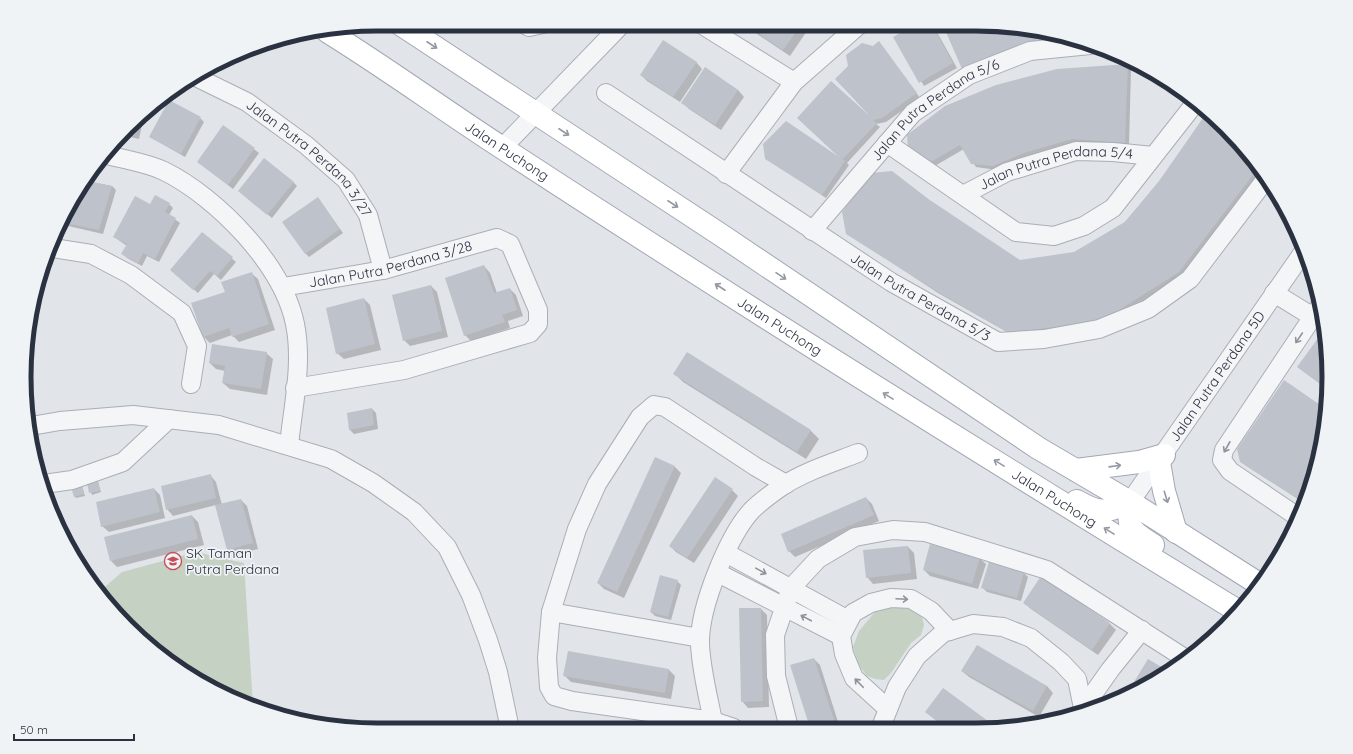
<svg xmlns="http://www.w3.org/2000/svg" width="1353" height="754" font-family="Quicksand,sans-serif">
<rect width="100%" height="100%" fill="#e1e4e9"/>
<g fill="#c5d2c3">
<polygon points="196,552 244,563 253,706 200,683 111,610 100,591 122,572"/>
<polygon points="894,607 914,610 922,616 924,625 921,635 911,643 891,673 884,680 875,679 867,676 858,664 853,647 859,631 875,612"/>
</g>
<g fill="#0003">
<polygon points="739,24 749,24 746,29"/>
<polygon points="754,24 811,25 790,56 757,34 751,28"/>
<polygon points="917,25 933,25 957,68 924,86 895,37"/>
<polygon points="944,25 999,25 1068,36 1079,41 963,68"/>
<polygon points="879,42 920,98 886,122 876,124 880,127 847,163 849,165 826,198 769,160 841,160 871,117 836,79"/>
<polygon points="696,62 702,69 680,102 647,81 641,75"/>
<polygon points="1127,65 1131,69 1129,146 997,170 976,167 964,149 933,167 913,154"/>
<polygon points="705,69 738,90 744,97 721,130 689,109 683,103"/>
<polygon points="1208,111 1256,162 1262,172 1183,276 1106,324 1014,336 938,293 847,233 931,201 1020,261 1075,253 1125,222 1160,181"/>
<polygon points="144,116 139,139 126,136"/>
<polygon points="200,118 204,122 185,157 150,137"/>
<polygon points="224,126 259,153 233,189 198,162"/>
<polygon points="84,181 112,186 116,190 103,234 64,225"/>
<polygon points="293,182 297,186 272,218 244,195"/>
<polygon points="318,199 343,233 309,257 305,253"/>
<polygon points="169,204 173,208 169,215 180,223 159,262 147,256 142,266 127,258 123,254 127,246 114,237"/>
<polygon points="203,233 236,262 221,280 214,274 198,293 175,274"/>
<polygon points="484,266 490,273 497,293 510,289 516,295 523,316 508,321 510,328 471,341 465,335"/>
<polygon points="251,273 258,279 275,330 239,342 232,335 210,343 204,337 226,292"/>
<polygon points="431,286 437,292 448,337 410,346 404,340"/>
<polygon points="364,299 370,305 381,350 344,359 337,353"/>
<polygon points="1324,331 1328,354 1327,389 1298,367"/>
<polygon points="266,353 273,359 267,395 230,389 223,383 225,371 216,369 210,363"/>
<polygon points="688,354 811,431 819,439 806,459 683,382 675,374"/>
<polygon points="1284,381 1326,410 1326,423 1310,491 1304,503 1245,465"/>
<polygon points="372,409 376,413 378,429 354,434 350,430"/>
<polygon points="656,458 675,467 681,473 624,598 604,589 598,583"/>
<polygon points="210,475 216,482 222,505 241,500 247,506 258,549 234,555 228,549 216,505 173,516 167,509"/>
<polygon points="98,482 101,492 92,495 88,484"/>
<polygon points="82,486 85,496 76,498 75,496"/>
<polygon points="154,489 160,495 165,518 109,532 102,526"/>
<polygon points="732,490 738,496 694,563 676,552 670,546"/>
<polygon points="866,498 872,504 879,521 795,557 789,551"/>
<polygon points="192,516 198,522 204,545 117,567 111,561"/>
<polygon points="908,547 914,553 917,579 873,584 867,577"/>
<polygon points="979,558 986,564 978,589 930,576 924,570"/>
<polygon points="1024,573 1028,577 1021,601 987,592 983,588"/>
<polygon points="677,581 681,585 671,620 655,616 651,612"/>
<polygon points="1024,603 1110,624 1116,630 1098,655 1031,609"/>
<polygon points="761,609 767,615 769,707 748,708 742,701"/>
<polygon points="814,659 820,665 840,728 811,728"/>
<polygon points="669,670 675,676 671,699 571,682 564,675"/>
<polygon points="962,671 1047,686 1053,693 1039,717 969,677"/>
<polygon points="944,689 995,727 944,727 926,712"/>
</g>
<g fill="#bec2cb">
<polygon points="753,24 796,25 801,25 783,50 750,28"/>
<polygon points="915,25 932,25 953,63 919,83 893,37"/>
<polygon points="943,25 999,25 1071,38 1003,51 962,69"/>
<polygon points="663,40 697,62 673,97 640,75"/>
<polygon points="879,41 917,93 882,118 873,120 877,123 842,160 797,118 831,81 871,117 835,79 848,66 846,55 862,43 873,46"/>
<polygon points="1128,64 1125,143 1072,139 1024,153 993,166 971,164 960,145 929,163 908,150 907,135 945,106 996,85 1057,69"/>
<polygon points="705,67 738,90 715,125 681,103"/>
<polygon points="169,100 201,117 181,154 149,137"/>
<polygon points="1208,111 1259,167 1179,272 1102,321 1009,333 933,289 846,234 842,212 871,173 892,171 931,201 1020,260 1074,252 1125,222 1159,181"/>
<polygon points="786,121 845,161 822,195 765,159 763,144"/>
<polygon points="138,123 135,136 128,134 131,130"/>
<polygon points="223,125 255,148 228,185 197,162"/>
<polygon points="264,158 294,182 267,215 238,191"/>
<polygon points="84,180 112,186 99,230 64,223"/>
<polygon points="155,195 170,203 165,212 176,218 155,259 143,253 138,263 121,254 127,244 113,237 135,196 150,204"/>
<polygon points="318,197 340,229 305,254 282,222"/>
<polygon points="202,232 233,257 217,276 210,271 193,290 170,270"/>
<polygon points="484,265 494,293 510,288 517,310 502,315 505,322 464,336 445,278"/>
<polygon points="252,272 269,324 232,337 229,328 203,337 191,303 225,292 221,282"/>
<polygon points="431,285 442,331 403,341 392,295"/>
<polygon points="364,298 375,344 336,354 326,308"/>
<polygon points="1324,330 1328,354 1327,389 1297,367"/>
<polygon points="212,344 267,352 261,389 222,383 225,366 209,363"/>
<polygon points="687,352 811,430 797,452 673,374"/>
<polygon points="1284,380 1326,409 1326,423 1310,491 1305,503 1240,462 1237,449"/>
<polygon points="372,408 374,425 349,430 347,413"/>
<polygon points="655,457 675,466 617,592 597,583"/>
<polygon points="211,474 216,498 166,510 161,486"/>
<polygon points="715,477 733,489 687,558 669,546"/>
<polygon points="98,481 100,491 89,493 87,483"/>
<polygon points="82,484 84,494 74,497 71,487"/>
<polygon points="154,488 160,512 101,527 96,502"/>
<polygon points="866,497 874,515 788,552 781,534"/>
<polygon points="241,499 253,543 227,550 215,505"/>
<polygon points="192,515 198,539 110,561 104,537"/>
<polygon points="930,544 980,557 972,584 923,570"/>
<polygon points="908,546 911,573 866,578 863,550"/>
<polygon points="989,562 1024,572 1017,598 981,588"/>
<polygon points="660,575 678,580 668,617 650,612"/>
<polygon points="1041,576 1110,623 1092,650 1023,603"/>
<polygon points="739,608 761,608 763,701 741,702"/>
<polygon points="977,645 1047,686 1033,711 961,671"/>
<polygon points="568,651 669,669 665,693 563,676"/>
<polygon points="814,658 836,726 832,728 810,728 790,665"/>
<polygon points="1148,659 1170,672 1128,692"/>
<polygon points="943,688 996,727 945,727 925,712"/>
</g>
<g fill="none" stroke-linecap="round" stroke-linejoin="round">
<g stroke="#aaaeb6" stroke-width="20">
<g id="minor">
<polyline points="524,24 529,27 543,24"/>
<polyline points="701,24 794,82"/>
<path id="s1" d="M198 78 247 102 306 145 346 180 368 215 383 270"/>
<path id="s2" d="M606 93 891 282 998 342 1044 339 1099 329 1148 309 1190 279 1266 179"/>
<polyline points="887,143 1016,232 1054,236 1084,226 1113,208 1196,102"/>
<polyline points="502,148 622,24"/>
<path d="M108 155C126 160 147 163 164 171 217 197 283 265 295 324 303 363 293 406 289 445"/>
<polyline points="726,174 794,82 859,25"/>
<path id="s3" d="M963 195 1007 172 1076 151 1113 152 1153 156"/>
<path id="s4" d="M812 231 913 113 969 75 1030 51 1090 45"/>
<polyline points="53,248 91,254 131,275 182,313 197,346 191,384"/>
<path id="s5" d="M283 287 383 270 497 238 510 244 538 310V324L530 333 404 370 295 388"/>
<polyline points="1274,293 1313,317"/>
<polyline points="31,426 60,421 133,415 219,425 331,459 373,483 414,512 447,547 471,595 488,640 498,672 510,729"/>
<polyline points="44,484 72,480 123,462 169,419"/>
<path id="s6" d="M1130 502 1304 251"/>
<polyline points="1298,517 1230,471 1222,460 1224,450 1320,306"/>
<polyline points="726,553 848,620"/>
<polyline points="718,573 841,636"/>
<polyline points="551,612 700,638"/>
<polyline points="888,709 854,678 844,654 841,636 853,613 871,603 891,598 911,599 931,611 950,631"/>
<polyline points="1079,714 1110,670 1142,630"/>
<path d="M713 721C708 696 701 669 700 644 699 608 728 536 752 510 760 502 771 494 781 487 803 472 832 463 858 453"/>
<polyline points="881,727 897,687 917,656 943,633 973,624 1003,627 1031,638 1061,662 1077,679 1084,713"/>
<polyline points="734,728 713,721 572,701 554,696 549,687 547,658 551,612 577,529 597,484 640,417 654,405 665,407 756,467 786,484"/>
<polyline points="789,728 776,676 775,635 791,588 818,559 855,537 893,530 925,532 1047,570 1186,659"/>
</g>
</g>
<g stroke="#a1a7b4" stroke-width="24">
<g id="major">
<polyline points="400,24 724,237 1038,448 1130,502 1259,584"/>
<path id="s7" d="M328 32C388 69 445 111 504 149 746 307 991 460 1238 611"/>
<polyline points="1159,462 1164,491 1176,532"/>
<polyline points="1076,470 1139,462 1164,455"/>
<path d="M1077 501C1101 515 1105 512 1130 502 1128 531 1130 530 1153 545"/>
</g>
</g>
<use href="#minor" stroke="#f4f5f7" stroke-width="18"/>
<use href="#major" stroke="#fff" stroke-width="22"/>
</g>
<defs><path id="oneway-shaft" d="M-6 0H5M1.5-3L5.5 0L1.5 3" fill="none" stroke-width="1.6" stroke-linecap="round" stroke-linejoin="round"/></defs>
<g stroke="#9498a0">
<use href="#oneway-shaft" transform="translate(432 45) rotate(33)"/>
<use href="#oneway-shaft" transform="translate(564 132) rotate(33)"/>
<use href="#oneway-shaft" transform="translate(673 204) rotate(33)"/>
<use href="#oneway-shaft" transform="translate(781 276) rotate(34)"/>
<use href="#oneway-shaft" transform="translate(720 287) rotate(-147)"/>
<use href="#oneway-shaft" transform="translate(888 396) rotate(-148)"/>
<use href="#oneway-shaft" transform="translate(999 463) rotate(-149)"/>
<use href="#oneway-shaft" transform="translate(1115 466) rotate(-8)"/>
<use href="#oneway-shaft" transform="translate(1166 497) rotate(73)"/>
<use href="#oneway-shaft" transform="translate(1109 531) rotate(-148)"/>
</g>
<g stroke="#8f939c">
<use href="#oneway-shaft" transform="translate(1299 338) rotate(124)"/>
<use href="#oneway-shaft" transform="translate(1227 447) rotate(119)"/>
<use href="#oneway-shaft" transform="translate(761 571) rotate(29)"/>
<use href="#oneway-shaft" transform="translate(902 599) rotate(3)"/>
<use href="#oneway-shaft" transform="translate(806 618) rotate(-152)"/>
<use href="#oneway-shaft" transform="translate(859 683) rotate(-134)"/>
</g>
<defs>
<g id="school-ring" transform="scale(0.9)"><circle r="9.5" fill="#f0f3f6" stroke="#c74d56" stroke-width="1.5"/><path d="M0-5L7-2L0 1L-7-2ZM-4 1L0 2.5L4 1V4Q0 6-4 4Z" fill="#c74d56"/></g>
</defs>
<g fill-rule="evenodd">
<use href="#school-ring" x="173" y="561"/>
</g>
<g text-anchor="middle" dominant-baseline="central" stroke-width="3.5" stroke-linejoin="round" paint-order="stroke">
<g font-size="14" fill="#2a3140" stroke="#f0f3f6">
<text stroke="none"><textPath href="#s4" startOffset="175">Jalan Putra Perdana 5/6</textPath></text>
<text stroke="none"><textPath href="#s7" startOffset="215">Jalan Puchong</textPath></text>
<text stroke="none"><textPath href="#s1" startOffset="139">Jalan Putra Perdana 3/27</textPath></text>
<text stroke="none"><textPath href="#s3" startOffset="99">Jalan Putra Perdana 5/4</textPath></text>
<text stroke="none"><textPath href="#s5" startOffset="110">Jalan Putra Perdana 3/28</textPath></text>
<text stroke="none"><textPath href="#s2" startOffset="375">Jalan Putra Perdana 5/3</textPath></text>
<text stroke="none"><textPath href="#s7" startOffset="539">Jalan Puchong</textPath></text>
<text stroke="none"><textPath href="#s6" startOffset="153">Jalan Putra Perdana 5D</textPath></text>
<text stroke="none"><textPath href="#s7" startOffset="863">Jalan Puchong</textPath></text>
</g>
<g font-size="14" fill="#2a3140" stroke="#f0f3f6" text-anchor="start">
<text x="186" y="553">SK Taman<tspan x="186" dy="16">Putra Perdana</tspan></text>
</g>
</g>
<path d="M0 0H1353V754H0ZM377 31H976A346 346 0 0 1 1322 377V377A346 346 0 0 1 976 723H377A346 346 0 0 1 31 377V377A346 346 0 0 1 377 31Z" fill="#f0f3f6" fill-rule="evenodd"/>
<path fill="none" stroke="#2a3140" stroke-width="5" d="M377 31H976A346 346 0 0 1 1322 377V377A346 346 0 0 1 976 723H377A346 346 0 0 1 31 377V377A346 346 0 0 1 377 31Z"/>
<path d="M14 734v6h120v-6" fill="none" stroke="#2a3140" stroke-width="2"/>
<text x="20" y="734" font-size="12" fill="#2a3140" stroke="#f0f3f6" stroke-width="3" paint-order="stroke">50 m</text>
</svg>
